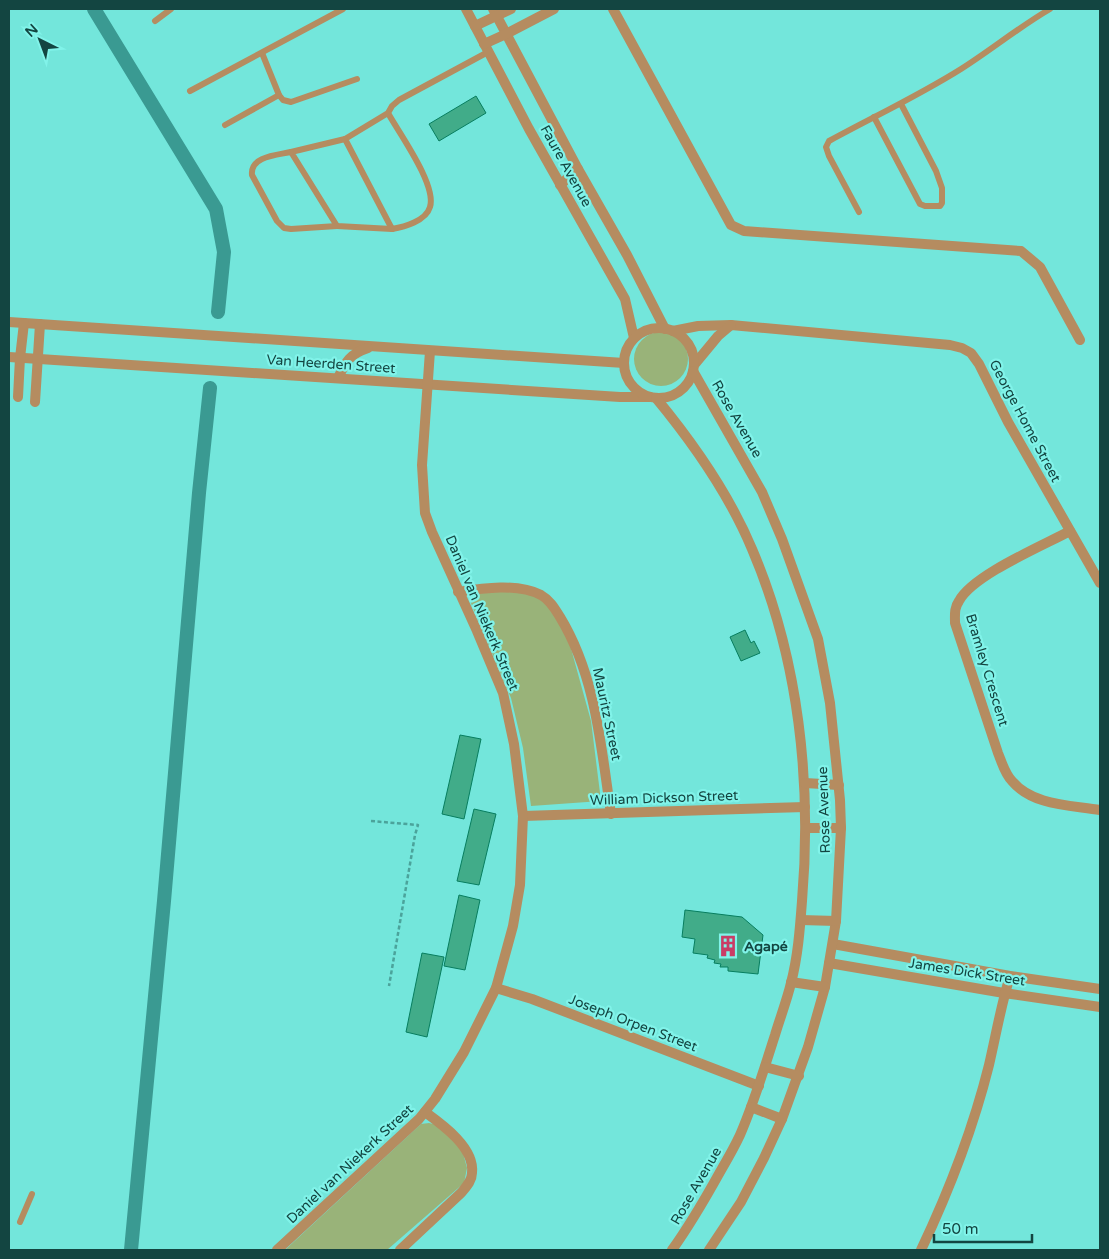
<svg xmlns="http://www.w3.org/2000/svg" width="1109" height="1259" font-family="'Varela Round',sans-serif">
<rect width="100%" height="100%" fill="#73e6db"/>
<g fill="#99b379">
<circle cx="661" cy="359" r="27"/>
<polygon points="507,590 541,597 552,607 570,645 591,721 601,801 531,806 523,748 511,698 471,603 474,596 485,591"/>
<polygon points="429,1123 441,1126 461,1146 467,1168 464,1183 387,1250 285,1250 421,1124"/>
</g>
<g fill="none" stroke-linecap="round" stroke-linejoin="round">
<g stroke="#3a9a92" stroke-width="14">
<polyline points="94,9 216,209 224,252 218,312"/>
<polyline points="131,1250 164,901 199,493 210,388"/>
</g>
</g>
<g fill="#41ac89" stroke="#077e5f">
<polygon points="476,96 486,113 439,141 429,124"/>
<polygon points="745,630 751,643 754,641 760,653 741,661 730,637"/>
<polygon points="460,735 481,739 464,819 442,814"/>
<polygon points="474,809 496,814 479,885 457,881"/>
<polygon points="459,895 480,900 465,970 444,966"/>
<polygon points="685,910 742,917 763,935 758,974 728,971 728,967 720,967 721,964 714,963 715,960 707,958 708,955 693,953 695,939 682,937"/>
<polygon points="422,953 444,957 427,1037 406,1032"/>
</g>
<g fill="none" stroke-linecap="round" stroke-linejoin="round">
<polyline stroke="#4ba39b" stroke-width="2.5" stroke-dasharray="4 2.5" stroke-linecap="butt" points="371,821 418,825 415,835 389,986"/>
<g stroke="#b58c60" stroke-width="6">
<polyline points="155,21 171,9"/>
<polyline points="262,53 279,95 283,100 291,102 357,79"/>
<polyline points="190,91 343,9"/>
<path d="M388 113C399 133 437 185 430 207 426 221 404 227 392 229L345 139 388 113 392 106 399 100 488 52"/>
<polyline points="874,117 920,204 925,206 940,206 942,203 942,188 936,171 901,104"/>
<polyline points="225,125 279,95"/>
<polyline points="345,139 291,152 337,226 392,229"/>
<path d="M291 152C278 155 250 156 252 175L277 221 284 228 291 229 337 226"/>
<path d="M859 212 829 156 826 147 829 141C873 117 918 96 961 69 991 50 1019 27 1050 9"/>
<polyline points="20,1222 32,1194"/>
</g>
<g stroke="#b58c60" stroke-width="10">
<polyline points="613,9 731,225 744,231 1021,251 1040,267 1080,340"/>
<polyline points="9,322 624,363"/>
<polyline points="673,331 698,326 731,325 950,345 962,348 971,353 979,364 1008,422 1100,583"/>
<polyline points="9,357 620,397 650,397"/>
<polyline points="694,365 718,336 731,325"/>
<path d="M338 378C346 361 350 354 368 348"/>
<polyline points="18,397 20,358 24,323"/>
<polyline points="35,402 40,324"/>
<path d="M1070 531C1042 546 973 575 959 601 954 608 955 615 955 623L998 753C1002 763 1005 774 1012 781 1033 806 1071 805 1100 810"/>
<path d="M458 592C483 588 518 583 541 595 550 600 555 609 560 617 596 676 601 747 611 814"/>
<polyline points="523,816 805,807"/>
<polyline points="833,944 1010,976 1100,989"/>
<polyline points="829,963 1004,993 1100,1007"/>
<polyline points="496,988 532,999 759,1086"/>
<polyline points="277,1250 419,1119 435,1099 464,1052 496,988 513,926 520,885 523,816 514,744 503,693 477,631 432,532 425,513 422,465 430,351"/>
<path d="M400 1250 461 1193C466 1187 472 1181 472 1173 475 1148 443 1125 425 1112"/>
<path d="M921 1250C949 1191 973 1129 989 1065 996 1035 1001 1005 1010 976"/>
</g>
<g stroke="#b58c60" stroke-width="10">
<polyline points="466,9 529,129 625,299 634,338"/>
<polyline points="493,9 578,169 627,255 665,329"/>
<polyline points="475,26 511,9"/>
<polyline points="484,44 506,34 554,9"/>
<polyline points="560,185 578,169"/>
<circle cx="659" cy="363" r="35"/>
<polyline points="693,371 762,492 782,539 818,639 830,703 840,800 841,828 836,921 825,987 808,1047 782,1119 764,1158 741,1202 709,1250"/>
<path d="M656 398C694 444 729 494 752 549 799 659 812 783 802 901 800 928 798 956 791 983 787 1000 780 1018 775 1035 764 1069 754 1103 740 1135 734 1148 727 1160 720 1172 705 1199 690 1225 672 1250"/>
<polyline points="805,783 839,785"/>
<polyline points="806,828 841,828"/>
<polyline points="801,920 836,921"/>
<polyline points="791,982 825,987"/>
<polyline points="765,1067 799,1076"/>
<polyline points="751,1107 782,1119"/>
</g>
</g>
<defs>
<g id="building-bare" transform="scale(1.725)"><path d="M-4-6H4V6H1V3H-1V6H-4ZM-2.5-4.3h1.7v1.8h-1.7ZM.8-4.3h1.7v1.8H.8ZM-2.5-1h1.7V.8h-1.7ZM.8-1h1.7V.8H.8Z" fill="#ca3c65" stroke="#81f3e9" stroke-width="2.5" paint-order="stroke"/></g>
</defs>
<g fill-rule="evenodd">
<use href="#building-bare" x="728" y="946"/>
</g>
<g text-anchor="middle" dominant-baseline="central" stroke-width="4.5" stroke-linejoin="round" paint-order="stroke">
<g font-size="14" fill="#134541" stroke="#81f3e9">
<text transform="translate(566 166) rotate(61)">Faure Avenue</text>
<text transform="translate(331 364) rotate(4)">Van Heerden Street</text>
<text transform="translate(737 419) rotate(60)">Rose Avenue</text>
<text transform="translate(1025 421) rotate(62)">George Home Street</text>
<text transform="translate(482 613) rotate(67)">Daniel van Niekerk Street</text>
<text transform="translate(987 670) rotate(73)">Bramley Crescent</text>
<text transform="translate(607 714) rotate(78)">Mauritz Street</text>
<text transform="translate(664 798) rotate(-2)">William Dickson Street</text>
<text transform="translate(824 810) rotate(-92)">Rose Avenue</text>
<text transform="translate(967 972) rotate(9)">James Dick Street</text>
<text transform="translate(633 1023) rotate(21)">Joseph Orpen Street</text>
<text transform="translate(350 1164) rotate(-43)">Daniel van Niekerk Street</text>
<text transform="translate(696 1186) rotate(-60)">Rose Avenue</text>
</g>
<g font-size="14" font-weight="bold" fill="#134541" stroke="#81f3e9" text-anchor="start">
<text x="744" y="946">Agapé</text>
</g>
</g>
<rect width="1109" height="1259" fill="none" stroke="#134541" stroke-width="20"/>
<g transform="translate(40 40) rotate(318)" stroke="#81f3e9" stroke-width="4" paint-order="stroke">
<path d="M0-4L9 19L0 12L-9 19Z" fill="#134541"/>
<text y="-8" font-size="14" font-weight="bold" text-anchor="middle" fill="#134541">N</text>
</g>
<path d="M934 1234v8h98v-8" fill="none" stroke="#134541" stroke-width="2.5"/>
<text x="942" y="1234" font-size="15" fill="#134541" stroke="#81f3e9" stroke-width="4" paint-order="stroke">50 m</text>
</svg>
